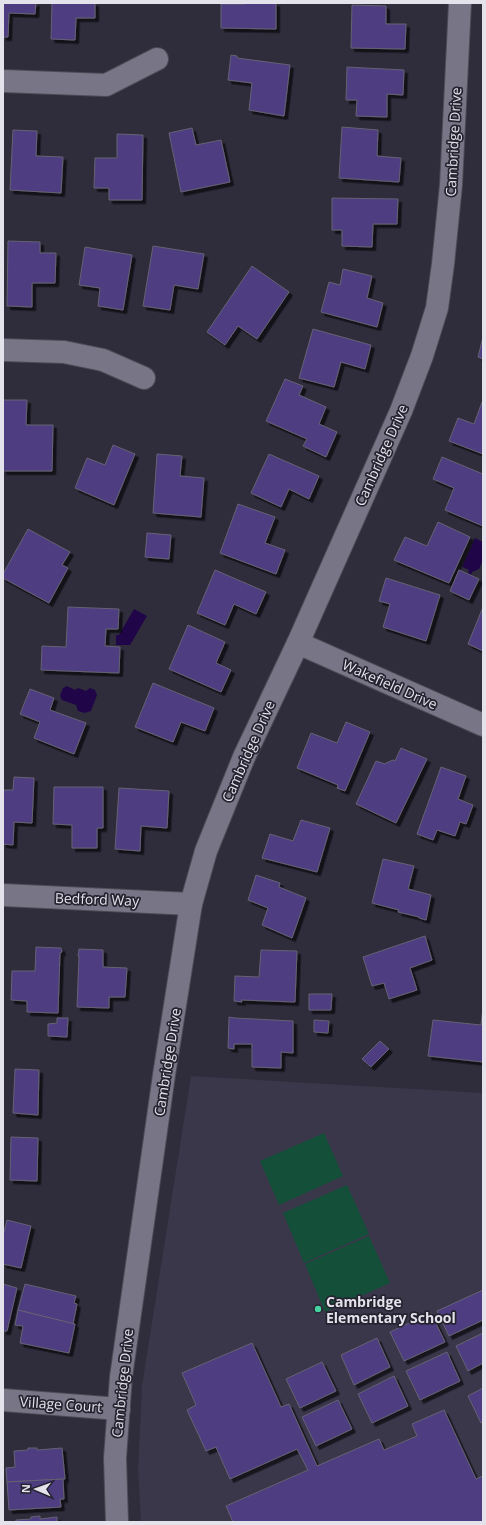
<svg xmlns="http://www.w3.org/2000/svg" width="486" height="1525" font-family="'Open Sans',sans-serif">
<defs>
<filter id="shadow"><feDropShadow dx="3.5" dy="3.5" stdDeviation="0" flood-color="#0009"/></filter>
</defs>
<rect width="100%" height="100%" fill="#2f2c3b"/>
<polygon fill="#3a374a" points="191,1076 483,1093 483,1522 141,1522 138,1470 142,1386"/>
<g fill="#144f39">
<polygon points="324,1133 343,1176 279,1205 260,1161"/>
<polygon points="347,1185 369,1234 304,1263 283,1213"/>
<polygon points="369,1236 390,1283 325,1312 305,1264"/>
</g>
<g fill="#200648">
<polygon points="475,538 483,542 483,560 479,569 472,572 471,575 468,573 469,570 462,567"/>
<polygon points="134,609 147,616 130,645 116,645 116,635 119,635"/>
<polygon points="67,686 75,690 78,688 86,691 90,688 95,690 97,695 91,711 85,713 78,711 76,705 62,700 60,696 63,688"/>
</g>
<g fill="#4f3d82" stroke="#656272" filter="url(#shadow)">
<polygon points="3,3 36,3 35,14 9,13 8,37 3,37"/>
<polygon points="52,3 95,3 95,18 76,18 75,40 51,39"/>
<polygon points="245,3 276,3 276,29 221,28 221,4 245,4"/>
<polygon points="352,5 386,6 386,24 406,24 405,49 351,48"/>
<polygon points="231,55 237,56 237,58 290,65 284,116 249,110 252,83 228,80"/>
<polygon points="347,67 404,70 403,95 387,94 387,117 356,116 357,100 346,100"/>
<polygon points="342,127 378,130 377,156 401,158 399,182 339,178"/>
<polygon points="192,128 196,145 221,140 230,182 181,192 169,133"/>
<polygon points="13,130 37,131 36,156 63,157 61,193 10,190"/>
<polygon points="117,134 143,135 142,200 109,200 109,188 94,188 95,158 117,158"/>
<polygon points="332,198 398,199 397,224 373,224 372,247 342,246 342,230 332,230"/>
<polygon points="8,241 40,242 40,253 56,253 55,283 32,283 32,307 7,306"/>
<polygon points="153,246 204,254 198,289 174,285 170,310 143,306"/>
<polygon points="85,247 132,255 123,310 98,306 100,288 79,285"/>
<polygon points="252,266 289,292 257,339 238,326 225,345 207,332"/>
<polygon points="343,269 372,276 367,298 383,303 377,327 321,312 329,282 340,285"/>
<polygon points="313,329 371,345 365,369 341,362 334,387 299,378"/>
<polygon points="483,337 483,359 478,357"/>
<polygon points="285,379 303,386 299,395 326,407 319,424 337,432 326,457 303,446 307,439 266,421"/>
<polygon points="3,400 27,400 26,425 53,425 52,471 3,471"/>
<polygon points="482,402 483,403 483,454 449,441 458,418 474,424"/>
<polygon points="113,445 135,454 114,505 75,488 87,458 105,465"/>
<polygon points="157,454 182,456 180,476 204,478 201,517 153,513"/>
<polygon points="269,454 319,476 309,499 289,489 281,507 251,493"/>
<polygon points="442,457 483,474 483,526 445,510 454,488 433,479"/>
<polygon points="238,504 275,517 265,543 285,550 276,574 220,553"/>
<polygon points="438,522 470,537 449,583 394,560 405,537 427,546"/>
<polygon points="28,529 70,552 62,565 68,568 49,603 3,578 3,574"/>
<polygon points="147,533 171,535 169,559 145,557"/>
<polygon points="215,570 266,592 256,614 234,604 225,625 197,613"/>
<polygon points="459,570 479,579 469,600 450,591"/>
<polygon points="386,578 440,595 426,641 383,627 390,604 379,601"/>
<polygon points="68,607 119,609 118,629 106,629 105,646 120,647 119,673 41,670 42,646 66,647"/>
<polygon points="483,607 483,651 468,644"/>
<polygon points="188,625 225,642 216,663 231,670 221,692 169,669"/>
<polygon points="153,683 214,708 205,731 181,722 173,742 135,727"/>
<polygon points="30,689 54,698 50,710 86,723 74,754 34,738 40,722 20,714"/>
<polygon points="346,722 370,732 345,791 337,788 338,785 297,768 311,733 337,743"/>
<polygon points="401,748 427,759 396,823 356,804 376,761 385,764 386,763 393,760 395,761"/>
<polygon points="441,767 466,776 458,799 473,805 466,824 460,822 455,836 437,830 433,840 417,834"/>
<polygon points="14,777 34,778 32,823 14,822 13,845 3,844 3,790 13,790"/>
<polygon points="54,787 103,787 103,828 97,828 97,848 72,848 72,825 53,824"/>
<polygon points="119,788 169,791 167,828 141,826 140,851 115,849"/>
<polygon points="301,820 330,828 317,872 262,858 270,834 293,841"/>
<polygon points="383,859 414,866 408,889 431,895 426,920 419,918 419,917 398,912 399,910 372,903"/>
<polygon points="256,875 280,883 279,887 306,898 292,938 262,925 268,908 248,900"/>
<polygon points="425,936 432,960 410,968 417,990 389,999 384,983 372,986 363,957"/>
<polygon points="36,947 61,948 62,952 60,953 58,1013 27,1012 27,1001 11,1000 12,971 35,971"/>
<polygon points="79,949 103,950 103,967 127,968 125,997 109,997 109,1008 77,1007 79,956 78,956"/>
<polygon points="261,950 297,951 295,1002 241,1000 242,1002 234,1001 235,976 259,977"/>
<polygon points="309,994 332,994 331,1010 309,1010"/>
<polygon points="483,1008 483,1062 428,1056 433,1020 481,1025"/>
<polygon points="229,1017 235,1018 293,1021 293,1053 281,1052 281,1068 252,1067 252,1044 234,1044 234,1049 228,1048"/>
<polygon points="57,1018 68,1018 67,1037 48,1036 48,1024 57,1023"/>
<polygon points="314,1020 329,1021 328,1033 314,1032"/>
<polygon points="380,1041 389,1049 371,1067 362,1059"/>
<polygon points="15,1069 39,1070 38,1115 13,1113"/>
<polygon points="11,1137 38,1138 37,1181 10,1180"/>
<polygon points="7,1220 31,1226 21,1268 3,1264 3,1236"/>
<polygon points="3,1284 17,1288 7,1331 3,1331"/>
<polygon points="25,1284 76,1296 74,1303 77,1304 73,1324 18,1310"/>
<polygon points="483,1290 483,1320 449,1336 437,1311"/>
<polygon points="18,1310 75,1324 69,1353 20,1343 23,1326 15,1325"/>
<polygon points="431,1313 445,1342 404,1361 390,1332"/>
<polygon points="483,1333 483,1363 468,1371 456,1346"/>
<polygon points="377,1338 390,1367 354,1385 341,1355"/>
<polygon points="252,1343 281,1407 289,1404 317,1466 379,1439 384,1450 417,1436 412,1424 444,1410 476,1479 483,1476 483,1522 233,1522 226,1506 308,1470 297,1449 230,1479 216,1447 206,1451 187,1410 196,1405 182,1373"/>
<polygon points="447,1352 460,1381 420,1400 406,1371"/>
<polygon points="322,1362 336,1391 300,1408 286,1379"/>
<polygon points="394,1376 408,1406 372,1423 358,1394"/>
<polygon points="483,1388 483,1422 481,1423 468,1396"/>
<polygon points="338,1400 352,1429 316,1446 302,1417"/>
<polygon points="28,1448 37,1448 37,1450 62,1448 65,1479 7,1482 6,1468 15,1467 14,1451 28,1450"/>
<polygon points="63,1479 64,1499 60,1499 61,1507 9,1510 7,1482"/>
<polygon points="40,1516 40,1519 57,1517 57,1522 16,1522 16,1520 31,1519 31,1517"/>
</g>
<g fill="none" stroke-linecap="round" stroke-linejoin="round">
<g stroke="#4c4b56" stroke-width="24">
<g id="minor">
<polyline points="3,81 106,85 157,59"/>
<polyline points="3,350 64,352 103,360 144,378"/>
<polyline points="298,643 483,725"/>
<polyline points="3,895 191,904"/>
<polyline points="3,1400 119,1409"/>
<polyline points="117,1522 115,1458 121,1377 164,1075 191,904 206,851 244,757 298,643 401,411 422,356 437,308 443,264 451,185 460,3"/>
</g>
</g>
<use href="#minor" stroke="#787586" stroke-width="22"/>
</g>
<circle fill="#45d49f" stroke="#252330" stroke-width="1.5" cx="318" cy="1309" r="4"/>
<g text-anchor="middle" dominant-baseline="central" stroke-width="3.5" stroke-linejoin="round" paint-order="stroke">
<g font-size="14" fill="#e4e3ec" stroke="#252330">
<text transform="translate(453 142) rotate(-87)">Cambridge Drive</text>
<text transform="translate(381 455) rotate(-66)">Cambridge Drive</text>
<text transform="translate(390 684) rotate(24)">Wakefield Drive</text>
<text transform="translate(248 751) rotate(-66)">Cambridge Drive</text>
<text transform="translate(97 899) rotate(2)">Bedford Way</text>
<text transform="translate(167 1062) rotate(-81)">Cambridge Drive</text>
<text transform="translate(122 1383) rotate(-84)">Cambridge Drive</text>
<text transform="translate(61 1404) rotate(4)">Village Court</text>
</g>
<g font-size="14" font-weight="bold" fill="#e4e3ec" stroke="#252330" text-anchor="start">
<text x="326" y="1301">Cambridge<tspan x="326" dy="16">Elementary School</tspan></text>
</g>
</g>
<rect width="486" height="1525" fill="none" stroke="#e4e3ec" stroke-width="8"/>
<g transform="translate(36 1489) rotate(272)" stroke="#252330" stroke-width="3" paint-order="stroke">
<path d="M0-3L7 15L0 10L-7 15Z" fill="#e4e3ec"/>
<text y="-6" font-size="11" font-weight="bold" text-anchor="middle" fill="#e4e3ec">N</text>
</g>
</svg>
